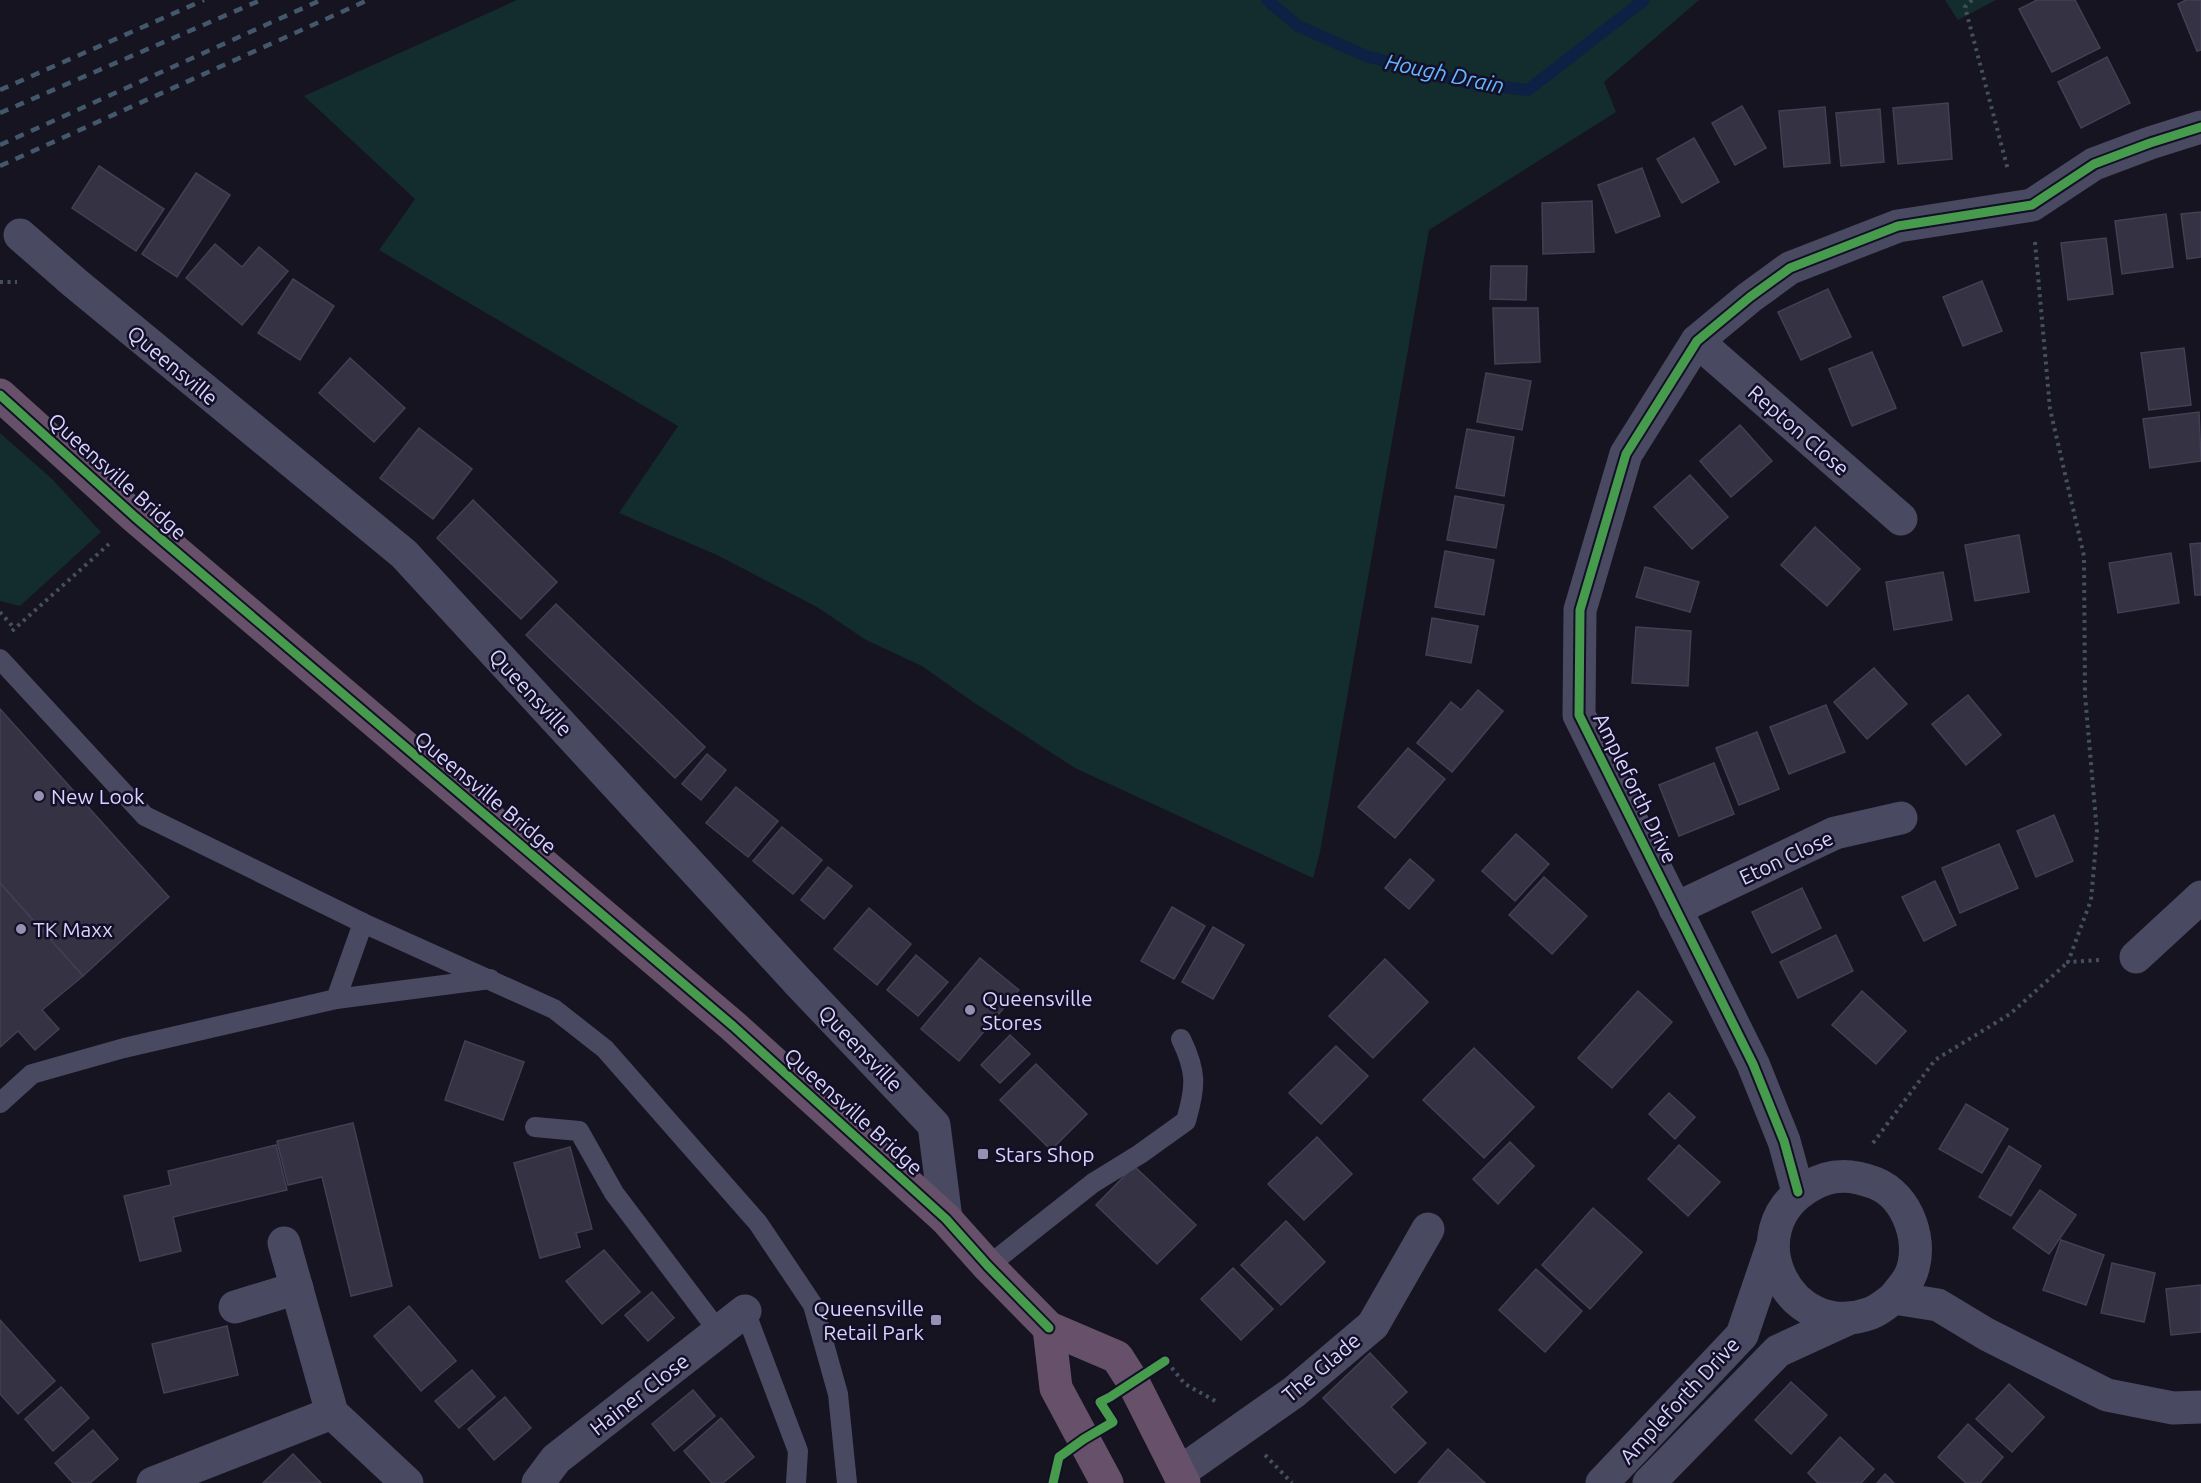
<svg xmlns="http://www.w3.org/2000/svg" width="2201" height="1483" font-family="Ubuntu,sans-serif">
<rect width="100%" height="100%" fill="#161421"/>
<g fill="#132c2d">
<polygon points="517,0 1699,0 1604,82 1616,112 1429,230 1320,852 1313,878 1075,768 973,702 922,666 866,640 817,607 717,555 619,513 678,426 379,250 415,199 304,96"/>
<polygon points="1945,0 1996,0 1958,20"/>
<polygon points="0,433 52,479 101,532 20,606 0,601"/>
</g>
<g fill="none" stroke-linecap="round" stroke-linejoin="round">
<polyline stroke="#0d2144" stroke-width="12" points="1267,0 1298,26 1366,56 1464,82 1528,90 1644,0"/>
</g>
<g fill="#343243" stroke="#433f54" stroke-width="1.5">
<polygon points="2037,0 2075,0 2100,48 2052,72 2019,9"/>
<polygon points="2186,0 2201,0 2201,50 2197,51 2178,4"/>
<polygon points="2107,57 2130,103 2081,128 2058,82"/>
<polygon points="1948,103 1952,159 1898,164 1893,108"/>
<polygon points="1742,106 1766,148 1735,165 1712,123"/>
<polygon points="1825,107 1830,163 1784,167 1779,111"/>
<polygon points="1880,109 1884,162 1841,166 1836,113"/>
<polygon points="1694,138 1719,182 1682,203 1657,159"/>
<polygon points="99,166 164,209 136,251 72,208"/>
<polygon points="1642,168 1660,216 1616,233 1598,185"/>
<polygon points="196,173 230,195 177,277 142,254"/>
<polygon points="1592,201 1594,252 1543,254 1542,203"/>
<polygon points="2201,212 2201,257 2187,259 2181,214"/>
<polygon points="2166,214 2173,267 2122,274 2115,221"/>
<polygon points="2106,238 2113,294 2068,300 2061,243"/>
<polygon points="215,244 242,267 259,247 288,271 242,325 186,278"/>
<polygon points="1491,266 1527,266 1526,300 1490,299"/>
<polygon points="293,279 334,306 300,360 258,333"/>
<polygon points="1982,281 2002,331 1963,346 1943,297"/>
<polygon points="1828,289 1851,337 1801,360 1778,312"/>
<polygon points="1493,308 1538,308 1540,362 1495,364"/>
<polygon points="2184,348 2191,405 2149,410 2141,353"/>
<polygon points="1872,352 1896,408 1852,426 1829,369"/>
<polygon points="350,358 405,408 374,442 319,393"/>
<polygon points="1486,373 1531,381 1522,430 1477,422"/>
<polygon points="2199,412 2201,461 2150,468 2143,419"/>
<polygon points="1740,425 1772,461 1731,497 1700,461"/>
<polygon points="419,428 472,469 433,519 380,478"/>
<polygon points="1467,429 1514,437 1504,496 1456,488"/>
<polygon points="1690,475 1728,517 1692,549 1654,507"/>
<polygon points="1455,496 1504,505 1496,548 1447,540"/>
<polygon points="473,500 557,582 521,619 437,538"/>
<polygon points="1815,527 1860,569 1827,606 1781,565"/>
<polygon points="2019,535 2029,592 1975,601 1965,545"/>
<polygon points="2201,543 2201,595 2195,595 2190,544"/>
<polygon points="1445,551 1494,560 1484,615 1435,607"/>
<polygon points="2171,553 2179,603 2118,613 2109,563"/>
<polygon points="1645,567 1699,582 1690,612 1636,597"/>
<polygon points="1943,572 1952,620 1894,630 1886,582"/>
<polygon points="556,604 705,747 675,778 526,635"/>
<polygon points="1432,618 1478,626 1471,663 1426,655"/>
<polygon points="1636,627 1691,631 1688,686 1632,683"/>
<polygon points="1874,668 1907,704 1867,739 1834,702"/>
<polygon points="1478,690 1503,711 1452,772 1417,743 1451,702 1461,710"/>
<polygon points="1968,695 2001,735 1966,765 1932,724"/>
<polygon points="1826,705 1845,752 1789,774 1770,727"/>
<polygon points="0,709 169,897 83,976 0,883"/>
<polygon points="1757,732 1779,789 1739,805 1716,748"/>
<polygon points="1408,748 1445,779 1395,838 1358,807"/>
<polygon points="707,754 726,770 701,800 682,784"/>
<polygon points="1714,763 1734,814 1679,836 1659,785"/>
<polygon points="736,787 778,821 748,857 706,823"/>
<polygon points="2054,815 2073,861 2036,877 2017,831"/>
<polygon points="782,827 822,860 793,894 753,861"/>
<polygon points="1516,834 1549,864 1515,901 1482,871"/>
<polygon points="1999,844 2018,888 1960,913 1942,868"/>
<polygon points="1410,859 1434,880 1409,909 1385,888"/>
<polygon points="828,867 852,886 824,919 801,900"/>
<polygon points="1544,877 1587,916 1552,954 1509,915"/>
<polygon points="1935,881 1956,925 1924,941 1902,897"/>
<polygon points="0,883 83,976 42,1010 59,1029 35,1050 18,1031 0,1047"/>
<polygon points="1802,888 1821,928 1772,953 1752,912"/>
<polygon points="1172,907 1205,926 1174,979 1141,961"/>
<polygon points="869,908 911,944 877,985 834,949"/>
<polygon points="1213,927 1244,945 1213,999 1182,982"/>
<polygon points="1836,935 1853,971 1798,998 1780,962"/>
<polygon points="916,955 948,982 918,1016 887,990"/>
<polygon points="980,958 1019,990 959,1061 921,1029"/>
<polygon points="1385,959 1428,1002 1373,1058 1329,1016"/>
<polygon points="1638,991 1672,1022 1612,1088 1578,1058"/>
<polygon points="1862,991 1906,1031 1876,1064 1832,1025"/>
<polygon points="1010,1035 1030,1054 1000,1083 981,1065"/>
<polygon points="465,1041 524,1062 503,1120 445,1100"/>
<polygon points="1336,1046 1368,1076 1321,1124 1289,1093"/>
<polygon points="1474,1048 1534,1107 1484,1158 1423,1100"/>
<polygon points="1036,1064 1087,1114 1051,1150 1000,1100"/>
<polygon points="1669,1093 1695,1117 1675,1139 1649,1114"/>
<polygon points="1966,1104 2008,1129 1982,1173 1939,1149"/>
<polygon points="353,1123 392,1286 351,1296 322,1177 288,1185 277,1141"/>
<polygon points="1317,1137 1352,1174 1304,1220 1268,1184"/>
<polygon points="1510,1142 1534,1166 1498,1204 1473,1179"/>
<polygon points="276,1145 287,1190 173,1217 181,1251 140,1261 124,1196 171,1185 168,1171"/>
<polygon points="1679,1145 1720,1182 1688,1216 1648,1179"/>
<polygon points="2009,1146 2041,1166 2011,1216 1979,1197"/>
<polygon points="570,1147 592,1229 576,1233 580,1247 540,1258 514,1163"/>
<polygon points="1134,1166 1196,1225 1157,1264 1096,1205"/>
<polygon points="2040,1190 2076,1215 2049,1254 2013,1228"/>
<polygon points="1593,1208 1642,1252 1590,1309 1542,1265"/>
<polygon points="1286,1221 1325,1262 1281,1305 1241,1265"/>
<polygon points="2061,1240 2104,1255 2086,1305 2043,1290"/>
<polygon points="604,1250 640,1292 602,1324 566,1281"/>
<polygon points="2112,1263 2155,1273 2144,1322 2101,1313"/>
<polygon points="1233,1268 1273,1309 1241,1340 1201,1299"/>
<polygon points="1536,1269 1582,1311 1545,1352 1499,1310"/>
<polygon points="2201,1285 2201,1332 2171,1335 2166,1289"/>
<polygon points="652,1292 674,1318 648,1341 625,1315"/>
<polygon points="409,1306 456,1361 421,1391 374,1336"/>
<polygon points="0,1320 55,1381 18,1414 0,1394"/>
<polygon points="227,1326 238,1375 164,1393 152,1344"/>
<polygon points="1370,1353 1407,1392 1391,1407 1426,1443 1395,1473 1323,1398"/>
<polygon points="472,1370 495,1397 459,1428 435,1401"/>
<polygon points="1791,1382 1827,1415 1791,1454 1755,1420"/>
<polygon points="2009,1384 2044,1417 2012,1452 1976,1419"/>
<polygon points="61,1387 89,1418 53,1451 25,1419"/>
<polygon points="693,1390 715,1416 674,1451 652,1424"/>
<polygon points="505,1397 531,1428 494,1460 468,1429"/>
<polygon points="721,1418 754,1457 723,1483 712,1483 684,1451"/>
<polygon points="1968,1424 2003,1457 1980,1483 1966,1483 1938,1457"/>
<polygon points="93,1430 118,1459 90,1483 73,1483 55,1463"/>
<polygon points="1840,1437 1874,1469 1861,1483 1818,1483 1808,1473"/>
<polygon points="1448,1449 1485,1483 1418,1483"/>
<polygon points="293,1454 321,1483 263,1483"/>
<polygon points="1885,1474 1894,1483 1877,1483"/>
</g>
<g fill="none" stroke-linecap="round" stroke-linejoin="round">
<g stroke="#44505f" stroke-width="4" stroke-dasharray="3 4.5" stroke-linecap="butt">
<polyline points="1972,0 1965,7 2008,170"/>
<polyline points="2035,242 2050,409 2084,556 2085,695 2097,832 2091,900 2068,962 2099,960"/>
<polyline points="0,282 17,282"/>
<polyline points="0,612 14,628"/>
<polyline points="12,631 109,544"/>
<polyline points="1873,1143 1935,1060 2010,1014 2068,962"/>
<polyline points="1167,1362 1185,1384 1217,1402"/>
<polyline points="1265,1455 1292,1483"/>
</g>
<g stroke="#4a4962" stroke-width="20">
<polyline points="0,659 145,816 363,923 554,1009 605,1049 758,1223 813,1305 838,1394 847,1483"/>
<polyline points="336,999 363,923"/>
<polyline points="0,1103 32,1074 124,1048 336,999 490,979"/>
<polyline points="535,1127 579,1131 614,1193 719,1332"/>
<path d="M988 1266 1093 1183 1140 1154 1186 1121C1196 1086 1197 1072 1181 1039"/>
<polyline points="745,1311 798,1451 796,1483"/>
</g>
<g stroke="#4a4962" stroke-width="33">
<polyline points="20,235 75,283 404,554 800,984 934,1125 946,1219"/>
<polyline points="1697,341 1901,519"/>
<polyline points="1675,909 1835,833 1901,818"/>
<polyline points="2136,957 2201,897"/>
<polyline points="1798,1192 1784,1141 1753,1064 1579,715 1580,610 1626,454 1697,341 1750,297 1790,268 1898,226 2032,205 2094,164 2150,143 2201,127"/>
<polyline points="284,1243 332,1413 407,1483"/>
<path d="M1894 1298C1899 1291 1906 1284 1910 1276 1925 1244 1908 1196 1875 1183 1852 1174 1831 1173 1810 1186 1733 1230 1789 1344 1871 1313 1879 1310 1887 1303 1894 1298L1938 1305 1986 1334 2107 1395 2173 1408 2201 1407"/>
<polyline points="235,1307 297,1288"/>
<polyline points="1179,1473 1294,1392 1373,1325 1428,1229"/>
<polyline points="153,1483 332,1413"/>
<polyline points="538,1483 556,1459 745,1311"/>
<polyline points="1602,1483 1742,1335 1773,1244"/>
<polyline points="1649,1483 1778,1351 1850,1318"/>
</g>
<g stroke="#67516a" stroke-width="33">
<polyline points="0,395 135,517 733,1026 946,1219 988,1266 1049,1328 1117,1357 1133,1382 1184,1483"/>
<polyline points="1049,1328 1056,1388 1107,1483"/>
</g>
<g stroke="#43596b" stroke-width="4.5" stroke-dasharray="9 8" stroke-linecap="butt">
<polyline points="0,90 204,0"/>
<polyline points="0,113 261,0"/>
<polyline points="0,145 321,0"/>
<polyline points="0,166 368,0"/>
</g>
<g stroke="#130f26" stroke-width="13">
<g id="cycleway">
<polyline points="0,395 135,517 733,1026 946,1219 988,1266 1049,1328"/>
<polyline points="1798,1192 1784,1141 1753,1064 1579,715 1580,610 1626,454 1697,341 1750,297 1790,268 1898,226 2032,205 2094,164 2150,143 2201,127"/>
<polyline points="1053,1483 1059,1457 1084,1439 1113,1422 1100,1402 1110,1397 1165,1361"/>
</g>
</g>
<use href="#cycleway" stroke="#469c4c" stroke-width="9"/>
</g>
<g fill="#9591b1" stroke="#130f26" stroke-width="2">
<circle cx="39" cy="796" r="6"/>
<circle cx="21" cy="929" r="6"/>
<circle cx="970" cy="1010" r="6"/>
<rect x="977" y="1148" width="12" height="12" rx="3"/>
<rect x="930" y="1314" width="12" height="12" rx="3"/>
</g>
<g text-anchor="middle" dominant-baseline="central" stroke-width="5" stroke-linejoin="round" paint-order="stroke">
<g font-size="21" fill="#d9d4ff" stroke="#130f26">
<text transform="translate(173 365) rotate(40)">Queensville</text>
<text transform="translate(1799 430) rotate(41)">Repton Close</text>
<text transform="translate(118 476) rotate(42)">Queensville Bridge</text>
<text transform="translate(531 692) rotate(47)">Queensville</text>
<text transform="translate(1636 788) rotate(64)">Ampleforth Drive</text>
<text transform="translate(486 792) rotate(40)">Queensville Bridge</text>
<text transform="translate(1786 857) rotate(-25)">Eton Close</text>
<text transform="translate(861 1048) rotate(46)">Queensville</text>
<text transform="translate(854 1111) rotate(42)">Queensville Bridge</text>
<text transform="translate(1321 1367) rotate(-40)">The Glade</text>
<text transform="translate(639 1394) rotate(-38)">Hainer Close</text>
<text transform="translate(1679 1400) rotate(-47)">Ampleforth Drive</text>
</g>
<g font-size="21" fill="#d9d4ff" stroke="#130f26" text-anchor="start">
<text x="51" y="796">New Look</text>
<text x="33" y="929">TK Maxx</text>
<text x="982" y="998">Queensville<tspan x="982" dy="24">Stores</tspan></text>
<text x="995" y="1154">Stars Shop</text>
<text x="924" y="1308" text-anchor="end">Queensville<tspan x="924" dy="24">Retail Park</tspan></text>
</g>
<g font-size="22" font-style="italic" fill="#62b6ff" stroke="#130f26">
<text transform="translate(1445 73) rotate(12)">Hough Drain</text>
</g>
</g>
</svg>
